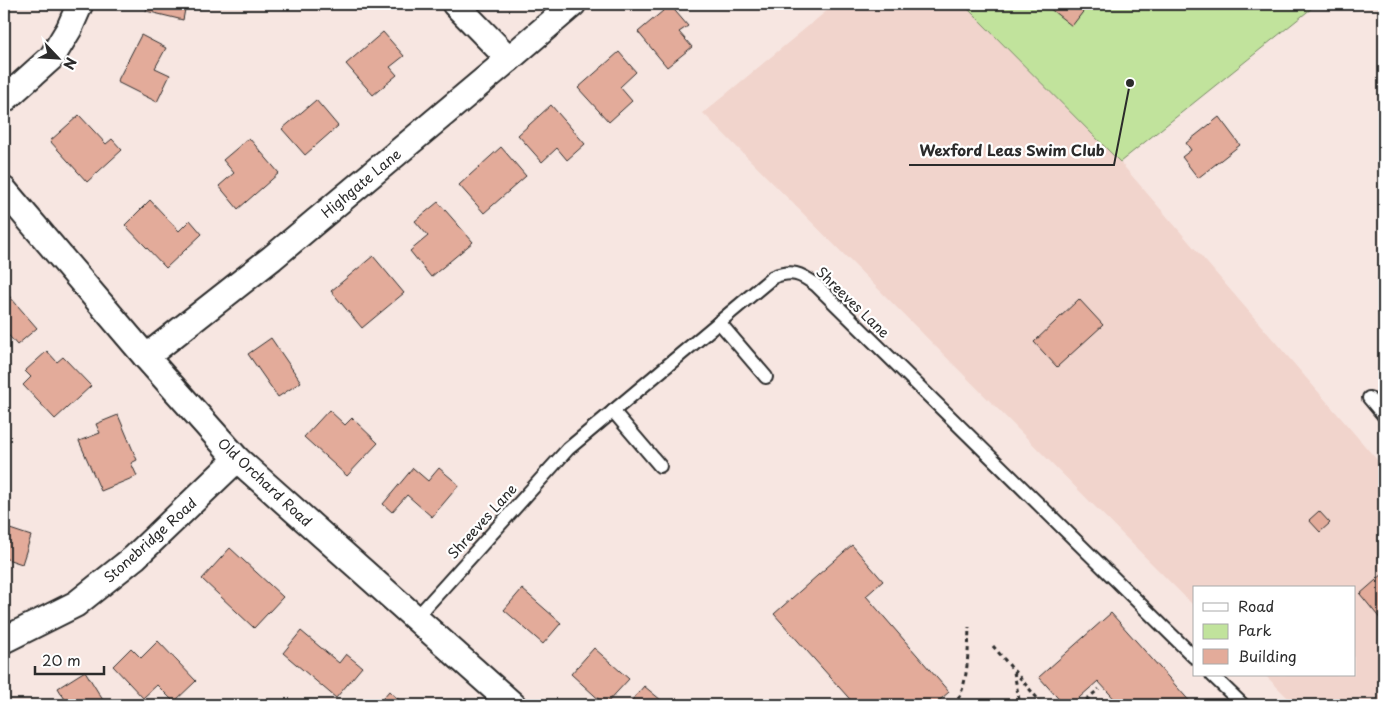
<svg xmlns="http://www.w3.org/2000/svg" width="1388" height="709" font-family="'Playpen Sans',sans-serif">
<rect width="100%" height="100%" fill="#f7e6e1"/>
<filter id="ink" filterUnits="userSpaceOnUse"><feTurbulence type="fractalNoise" baseFrequency=".02" numOctaves="2"/><feDisplacementMap in="SourceGraphic" scale="10" xChannelSelector="R" yChannelSelector="G"/><feConvolveMatrix kernelMatrix="1 2 1 2 8 2 1 2 1" color-interpolation-filters="sRGB"/></filter>
<g filter="url(#ink)">
<polygon fill="#f1d4cc" points="835,4 963,4 1120,162 1384,468 1384,705 1295,705 1265,675 1354,675 1354,588 1194,588 1194,606 703,113"/>
<polygon fill="#c1e39c" stroke="#768764" points="963,4 1317,4 1120,162"/>
<g fill="#e3ab9a" stroke="#2b2b2b">
<polygon points="148,4 186,4 183,20 146,11"/>
<polygon points="1044,4 1089,4 1072,26"/>
<polygon points="670,5 688,26 679,32 692,47 667,67 638,32"/>
<polygon points="383,32 404,56 390,67 397,75 373,95 346,64"/>
<polygon points="141,35 166,48 155,68 170,75 157,102 117,82"/>
<polygon points="619,52 636,72 620,87 632,101 609,122 578,88"/>
<polygon points="316,100 338,126 305,155 282,129"/>
<polygon points="551,105 585,144 567,160 557,148 542,162 518,135"/>
<polygon points="79,115 106,144 112,139 122,150 87,182 50,141"/>
<polygon points="1219,117 1240,145 1198,178 1182,157 1191,150 1186,143"/>
<polygon points="249,138 279,173 238,209 219,186 234,173 223,160"/>
<polygon points="501,147 526,176 484,213 459,185"/>
<polygon points="150,200 179,231 190,220 202,234 166,268 125,225"/>
<polygon points="438,202 473,242 431,277 410,251 428,236 415,221"/>
<polygon points="373,256 404,293 362,328 331,291"/>
<polygon points="4,290 37,328 17,345 4,330"/>
<polygon points="1079,299 1103,325 1057,367 1034,342"/>
<polygon points="271,338 301,382 278,397 248,354"/>
<polygon points="47,351 57,362 63,357 91,386 55,419 23,385 31,377 25,371"/>
<polygon points="329,410 345,425 352,418 378,443 347,476 304,437"/>
<polygon points="118,415 137,460 131,463 137,476 101,491 79,441 100,433 96,424"/>
<polygon points="413,468 428,481 439,468 459,485 432,517 407,495 392,512 383,504"/>
<polygon points="1319,511 1330,523 1320,532 1309,520"/>
<polygon points="4,527 31,536 22,564 4,558"/>
<polygon points="852,545 883,581 866,596 949,692 934,705 855,705 774,614"/>
<polygon points="230,548 283,597 254,628 202,579"/>
<polygon points="1384,573 1384,620 1382,621 1360,594"/>
<polygon points="522,589 561,623 543,644 504,610"/>
<polygon points="1111,613 1193,705 1120,705 1098,681 1071,705 1064,705 1039,677"/>
<polygon points="301,631 339,663 346,654 362,667 336,698 283,653"/>
<polygon points="158,641 196,681 174,702 157,685 143,698 113,666 131,648 141,658"/>
<polygon points="594,648 629,679 605,705 571,674"/>
<polygon points="85,671 106,705 59,705 66,701 58,688"/>
<polygon points="644,686 667,705 628,705"/>
<polygon points="389,691 405,705 377,705"/>
</g>
<g fill="none" stroke-linecap="round" stroke-linejoin="round">
<g stroke="#2b2b2b" stroke-width="16">
<g id="lane">
<polyline points="719,322 766,377"/>
<polyline points="1369,398 1384,416"/>
<polyline points="613,411 660,466"/>
<path d="M415 619 568 449 773 277C792 270 800 273 816 285L1194 657"/>
<polyline points="1212,675 1243,705"/>
</g>
</g>
<g stroke="#2b2b2b" stroke-width="29">
<g id="street">
<polyline points="455,4 509,59"/>
<polyline points="4,100 52,57 69,29 80,4"/>
<polyline points="4,190 146,357 237,459 513,705"/>
<polyline points="146,357 272,258 509,59 573,4"/>
<polyline points="4,640 76,604 135,557 237,459"/>
</g>
</g>
<g stroke="#2b2b2b" stroke-width="3" stroke-dasharray="4 4" stroke-linecap="butt">
<polyline points="993,646 1043,705"/>
<polyline points="1014,672 1020,705"/>
<path d="M953 705C969 691 968 648 969 627"/>
<polyline points="1080,705 1099,689"/>
</g>
<use href="#lane" stroke="#fff" stroke-width="12"/>
<use href="#street" stroke="#fff" stroke-width="25"/>
</g>
</g>
<g text-anchor="middle" dominant-baseline="central" stroke-width="4.5" stroke-linejoin="round" paint-order="stroke">
<g font-size="14" fill="#2b2b2b" stroke="#fff">
<text transform="translate(361 183) rotate(-40)">Highgate Lane</text>
<text transform="translate(853 302) rotate(44)">Shreeves Lane</text>
<text transform="translate(265 482) rotate(43)">Old Orchard Road</text>
<text transform="translate(482 521) rotate(-48)">Shreeves Lane</text>
<text transform="translate(150 540) rotate(-42)">Stonebridge Road</text>
</g>
</g>
<path fill="none" stroke="#2b2b2b" stroke-width="2" d="M1130 83L1114 165H909"/>
<circle fill="#2b2b2b" stroke="#fff" stroke-width="2" cx="1130" cy="83" r="5"/>
<g font-size="15" text-anchor="middle" font-weight="bold" fill="#2b2b2b" stroke="#fff" stroke-width="4.5" stroke-linejoin="round" paint-order="stroke">
<text x="1012" y="156">Wexford Leas Swim Club</text>
</g>
<rect width="1388" height="709" fill="none" stroke="#fff" stroke-width="20"/>
<rect x="10" y="10" width="1368" height="689" fill="none" stroke="#2b2b2b" stroke-width="2" filter="url(#ink)"/>
<rect x="1193" y="586" width="162" height="90" fill="#ffffff" stroke="#aaaaaa"/>
<rect x="1203" y="603" width="25" height="8" fill="#ffffff" stroke="#aaaaaa"/>
<text x="1238" y="612" font-size="15" fill="#2b2b2b">Road</text>
<rect x="1203" y="624" width="25" height="15" fill="#c1e39c" stroke="#aaaaaa"/>
<text x="1238" y="636" font-size="15" fill="#2b2b2b">Park</text>
<rect x="1203" y="649" width="25" height="15" fill="#e3ab9a" stroke="#aaaaaa"/>
<text x="1238" y="662" font-size="15" fill="#2b2b2b">Building</text>
<g transform="translate(58 58) rotate(115)" stroke="#ffffff" stroke-width="4" paint-order="stroke">
<path d="M0-4L9 19L0 12L-9 19Z" fill="#2b2b2b"/>
<text y="-8" font-size="14" font-weight="bold" text-anchor="middle" fill="#2b2b2b">N</text>
</g>
<path d="M35 666v8h69v-8" fill="none" stroke="#2b2b2b" stroke-width="2.5"/>
<text x="42" y="666" font-size="15" fill="#2b2b2b" stroke="#ffffff" stroke-width="4" paint-order="stroke">20 m</text>
</svg>
